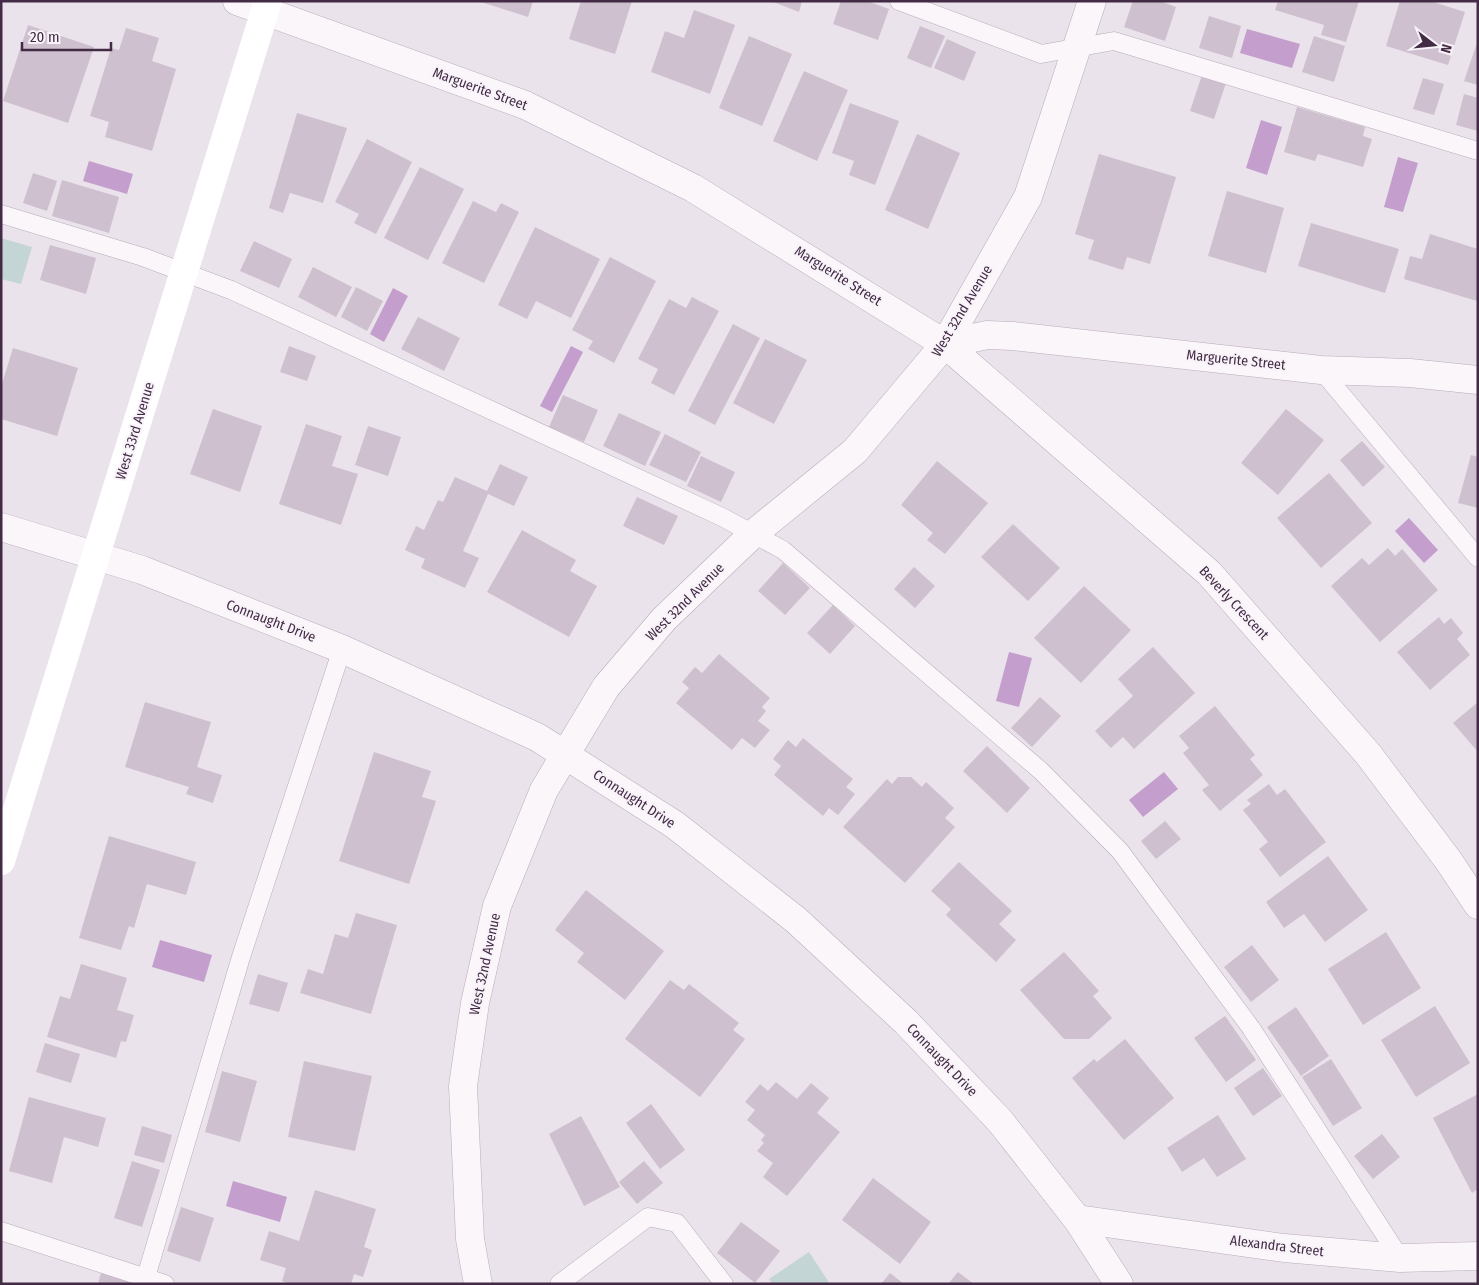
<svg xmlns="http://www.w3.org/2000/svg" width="1479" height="1285" font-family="'Fira Sans Condensed',sans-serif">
<rect width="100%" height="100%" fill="#ebe3ec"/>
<g fill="#c4d5d6">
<polygon points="1,238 32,247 21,284 1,279"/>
<polygon points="809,1252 830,1284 772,1284 769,1279"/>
</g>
<g fill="#c49ecc">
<polygon points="1247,29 1300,44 1292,68 1240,53"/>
<polygon points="1261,120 1282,127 1267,175 1246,168"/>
<polygon points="1398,157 1418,163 1403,212 1384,207"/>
<polygon points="89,161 133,174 127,194 83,181"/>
<polygon points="393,288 408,296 384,342 370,334"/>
<polygon points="571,346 583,352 552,412 540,406"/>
<polygon points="1409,518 1438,550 1424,563 1395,531"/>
<polygon points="1009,652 1032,658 1019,707 996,701"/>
<polygon points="1164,772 1178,789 1143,817 1129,800"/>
<polygon points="160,940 212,955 204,982 152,967"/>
<polygon points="233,1181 287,1197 280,1222 226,1206"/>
</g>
<g fill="#cec0cf">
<polygon points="478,1 533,1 528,17"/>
<polygon points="581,1 632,1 615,54 569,39"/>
<polygon points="771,1 802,1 799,12"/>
<polygon points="841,1 867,1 889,9 878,40 833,24"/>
<polygon points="1133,1 1160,1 1176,7 1165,41 1124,27"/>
<polygon points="1278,1 1359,1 1346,42 1321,35 1324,25 1275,10"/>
<polygon points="1400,1 1430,1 1465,12 1448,65 1386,46"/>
<polygon points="694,10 735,25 710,94 651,72 665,31 684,38"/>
<polygon points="1209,16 1241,26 1232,58 1199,48"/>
<polygon points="28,25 94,47 68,123 3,101"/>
<polygon points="920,26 945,36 931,68 907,58"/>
<polygon points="126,28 159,38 152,61 176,69 152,151 105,137 109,122 90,116 111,48 119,50"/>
<polygon points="749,36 792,54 762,126 719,108"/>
<polygon points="1314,36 1345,46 1334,82 1302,72"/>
<polygon points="947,39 976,52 964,81 934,68"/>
<polygon points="1478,40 1478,85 1464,81"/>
<polygon points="804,71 848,90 817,161 773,141"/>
<polygon points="1202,75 1226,83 1214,119 1190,111"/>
<polygon points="1423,78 1444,84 1434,115 1413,109"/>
<polygon points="1464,94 1478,98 1478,131 1456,125"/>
<polygon points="850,103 899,121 875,185 849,175 854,161 832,153"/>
<polygon points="1297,107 1365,127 1363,136 1372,139 1363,167 1318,154 1315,161 1284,152"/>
<polygon points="297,113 347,128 323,203 290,193 283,213 269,208"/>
<polygon points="917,134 960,153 928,229 885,210"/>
<polygon points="367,139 412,162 376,234 354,223 359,214 335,202"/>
<polygon points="1099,154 1176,177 1150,264 1127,257 1123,270 1088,259 1094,240 1075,234"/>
<polygon points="420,167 464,189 428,260 384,238"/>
<polygon points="33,173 57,181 47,211 23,203"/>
<polygon points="62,180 119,197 109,233 52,216"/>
<polygon points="1227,191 1284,208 1266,273 1208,256"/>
<polygon points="473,201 496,212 501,203 519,212 484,283 442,263"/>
<polygon points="1311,223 1399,249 1385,293 1298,266"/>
<polygon points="535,227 600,259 571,318 536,301 527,319 498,305"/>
<polygon points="1430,234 1478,249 1477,301 1404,279 1410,256 1422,259"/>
<polygon points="254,241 292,259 279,288 240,271"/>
<polygon points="50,245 96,258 86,294 40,280"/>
<polygon points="610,257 656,281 614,363 588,349 593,341 572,330"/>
<polygon points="313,267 352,287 336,317 298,297"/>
<polygon points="356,287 383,301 367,331 341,317"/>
<polygon points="692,297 719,311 674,395 651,383 658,369 638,359 669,299 686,308"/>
<polygon points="418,317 460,338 444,371 401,349"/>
<polygon points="733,324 760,338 715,425 688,411"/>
<polygon points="765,339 807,360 774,424 733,403"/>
<polygon points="289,346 316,356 307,381 280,372"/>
<polygon points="13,348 78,368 57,436 1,419 1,387"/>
<polygon points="563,395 598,410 584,442 549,427"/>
<polygon points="213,409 262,426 240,492 190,474"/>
<polygon points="1286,409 1324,440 1278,495 1241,463"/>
<polygon points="619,413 661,432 645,466 603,446"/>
<polygon points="306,424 342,436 332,466 358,474 341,525 279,504"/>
<polygon points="368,426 401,437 388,476 355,465"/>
<polygon points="665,434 701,452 686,482 649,465"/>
<polygon points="1362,441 1385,467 1363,487 1340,460"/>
<polygon points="1471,455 1478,457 1478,508 1458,503"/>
<polygon points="701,456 735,472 721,502 687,486"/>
<polygon points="937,461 988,503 945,554 927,540 933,533 901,505"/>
<polygon points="500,464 528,477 514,506 488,494 463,551 479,558 465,588 421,568 425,559 405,550 416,526 424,530 438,500 443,502 455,477 487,491"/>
<polygon points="1329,473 1372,523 1321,568 1277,518"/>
<polygon points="637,497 678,516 664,545 623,526"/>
<polygon points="1013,524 1060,568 1028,601 981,557"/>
<polygon points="522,530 576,560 570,571 597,586 569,637 487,592"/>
<polygon points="1388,548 1395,556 1402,549 1438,590 1380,642 1331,586 1362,558 1369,565"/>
<polygon points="783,563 810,588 785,615 758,591"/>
<polygon points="914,567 935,586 915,608 894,589"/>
<polygon points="1084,586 1131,630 1081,683 1034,638"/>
<polygon points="833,605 855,626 830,654 807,633"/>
<polygon points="1439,617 1444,624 1451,618 1463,633 1457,639 1470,655 1430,690 1397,652"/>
<polygon points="1153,647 1195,693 1134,749 1123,737 1111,748 1095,731 1133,696 1118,679"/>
<polygon points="719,654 770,698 762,707 766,711 758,721 770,730 755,748 742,738 732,750 676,703 689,688 682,682 695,667 702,673"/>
<polygon points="1040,697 1061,716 1032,747 1011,728"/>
<polygon points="145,702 211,722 197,767 222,775 213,803 186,794 189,787 125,767"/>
<polygon points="1478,702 1478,752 1453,723"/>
<polygon points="1215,706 1255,755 1250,759 1263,775 1220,811 1202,790 1209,785 1183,753 1189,748 1179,736"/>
<polygon points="803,738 853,779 846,787 855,794 838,815 829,808 823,816 774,775 781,766 773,759 788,740 796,747"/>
<polygon points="987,746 1030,788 1007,813 963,771"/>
<polygon points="374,752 431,771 422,797 436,801 409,884 339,861"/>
<polygon points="898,777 911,777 922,787 926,782 954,808 945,818 955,827 905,883 843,827 887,779 892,784"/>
<polygon points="1269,784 1277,795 1285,789 1326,842 1280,877 1259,849 1268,842 1243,810 1251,804 1247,800"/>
<polygon points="1165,821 1181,839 1156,859 1141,841"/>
<polygon points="109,836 196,862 186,895 147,884 134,928 129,926 121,950 79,938"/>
<polygon points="1328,856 1368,910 1325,942 1304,914 1284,928 1266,902"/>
<polygon points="959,862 1012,911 999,924 1016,940 996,962 946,915 951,909 931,891"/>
<polygon points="586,890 664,951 625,1000 577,962 584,953 555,930"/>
<polygon points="356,913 397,925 371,1014 300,993 308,969 323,974 335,934 348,938"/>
<polygon points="1386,932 1421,988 1363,1025 1328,969"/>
<polygon points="1252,945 1279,980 1251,1002 1224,967"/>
<polygon points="1064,952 1099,991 1093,996 1112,1018 1089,1039 1064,1039 1020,990"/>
<polygon points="81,964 127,978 117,1010 134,1015 126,1042 121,1041 116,1058 47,1037 60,996 70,999"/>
<polygon points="258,974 288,983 279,1012 249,1004"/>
<polygon points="670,980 684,990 689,984 739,1023 733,1030 745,1039 700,1097 625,1039"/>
<polygon points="1435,1006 1470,1063 1416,1097 1381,1040"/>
<polygon points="1296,1007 1329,1056 1301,1076 1267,1027"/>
<polygon points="1225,1016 1256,1060 1226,1082 1194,1038"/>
<polygon points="1125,1039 1174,1098 1124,1140 1072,1078 1094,1059 1097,1062"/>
<polygon points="45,1043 80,1054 71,1083 36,1072"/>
<polygon points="1331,1059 1362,1108 1333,1126 1302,1077"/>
<polygon points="304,1061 372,1076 355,1151 288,1137"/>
<polygon points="1263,1068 1282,1096 1253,1116 1234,1088"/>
<polygon points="222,1071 257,1081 240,1142 205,1132"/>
<polygon points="776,1082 797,1099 811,1083 829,1098 817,1113 840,1132 787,1196 763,1177 773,1163 757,1151 764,1143 761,1140 765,1135 747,1120 755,1110 745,1102 760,1084 768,1091"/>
<polygon points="1478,1094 1478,1189 1472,1193 1433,1118"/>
<polygon points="29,1097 106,1118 98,1147 64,1137 52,1183 9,1171"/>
<polygon points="651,1104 685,1150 660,1169 626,1123"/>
<polygon points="1218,1115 1246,1159 1217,1177 1204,1158 1182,1172 1167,1148"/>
<polygon points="581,1116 620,1187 584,1206 549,1134"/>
<polygon points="142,1126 172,1135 164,1163 134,1155"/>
<polygon points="1382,1134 1400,1157 1373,1179 1354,1156"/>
<polygon points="132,1161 160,1170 142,1227 114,1218"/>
<polygon points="644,1161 663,1183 637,1204 619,1182"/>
<polygon points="873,1178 931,1222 900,1264 842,1220"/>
<polygon points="315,1190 376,1209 364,1247 372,1250 363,1277 354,1274 351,1284 289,1284 282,1281 286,1268 260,1260 269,1231 299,1241"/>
<polygon points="181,1207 214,1218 200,1262 167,1251"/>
<polygon points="741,1222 780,1251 755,1283 717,1253"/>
<polygon points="958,1272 974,1284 948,1284"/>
<polygon points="101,1273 134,1283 134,1284 98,1284"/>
<polygon points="890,1273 904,1284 881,1284"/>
</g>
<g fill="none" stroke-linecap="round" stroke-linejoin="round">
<g stroke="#b9acba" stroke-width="19">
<g id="lane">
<polyline points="899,1 1041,54 1114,41 1478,151"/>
<polyline points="1,214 143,257 231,290 722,517 783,550 1041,771 1120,851 1251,1028 1400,1258"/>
<polyline points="1321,370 1478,558"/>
<polyline points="1,1231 165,1284"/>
<polyline points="146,1277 241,957 342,649"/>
<polyline points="559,1284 648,1217 677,1223 724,1284"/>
</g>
</g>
<g stroke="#b9acba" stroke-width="29">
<g id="street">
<polyline points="237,1 525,105 693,188 945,344 987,335 1013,336 1321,370 1410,373 1478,380"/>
<polyline points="945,344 1209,573 1368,754 1448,860 1478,905"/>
<polyline points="1,527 142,570 342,649 537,737 675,825 796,920 906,1022 1000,1121 1077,1219 1119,1284"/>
<polyline points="1077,1219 1284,1248 1400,1258 1478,1256"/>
<polyline points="478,1284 470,1239 463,1086 475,1003 497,906 544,790 606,687 664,619 753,534 855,451 945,344 1028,197 1092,1"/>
</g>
</g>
<use href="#lane" stroke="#faf6fa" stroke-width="18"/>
<use href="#street" stroke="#faf6fa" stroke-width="28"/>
<polyline stroke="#fff" stroke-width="28" points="1,861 268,1"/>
</g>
<g text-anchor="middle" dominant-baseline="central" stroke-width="4" stroke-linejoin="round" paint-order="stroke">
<g font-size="14" fill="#432b45" stroke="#f8f3f9">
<text transform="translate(480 89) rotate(20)">Marguerite Street</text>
<text transform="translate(838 276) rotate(32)">Marguerite Street</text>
<text transform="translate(962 311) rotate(-59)">West 32nd Avenue</text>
<text transform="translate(1236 360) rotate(6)">Marguerite Street</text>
<text transform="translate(135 431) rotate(-73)">West 33rd Avenue</text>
<text transform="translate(685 602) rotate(-45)">West 32nd Avenue</text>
<text transform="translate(1234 603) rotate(47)">Beverly Crescent</text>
<text transform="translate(271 621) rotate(21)">Connaught Drive</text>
<text transform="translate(634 799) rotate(33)">Connaught Drive</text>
<text transform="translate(485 964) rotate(-78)">West 32nd Avenue</text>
<text transform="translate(942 1060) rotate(46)">Connaught Drive</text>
<text transform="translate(1277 1246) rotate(7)">Alexandra Street</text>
</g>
</g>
<rect width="1479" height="1285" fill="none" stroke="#432b45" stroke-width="5"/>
<g transform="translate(1434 45) rotate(106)" stroke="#f8f3f9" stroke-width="4" paint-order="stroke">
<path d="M0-4L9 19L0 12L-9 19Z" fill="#432b45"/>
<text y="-8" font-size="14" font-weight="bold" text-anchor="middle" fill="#432b45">N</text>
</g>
<path d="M22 42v8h89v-8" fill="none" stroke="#432b45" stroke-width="2.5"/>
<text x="30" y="42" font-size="15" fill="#432b45" stroke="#f8f3f9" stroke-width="4" paint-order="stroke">20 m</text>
</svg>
